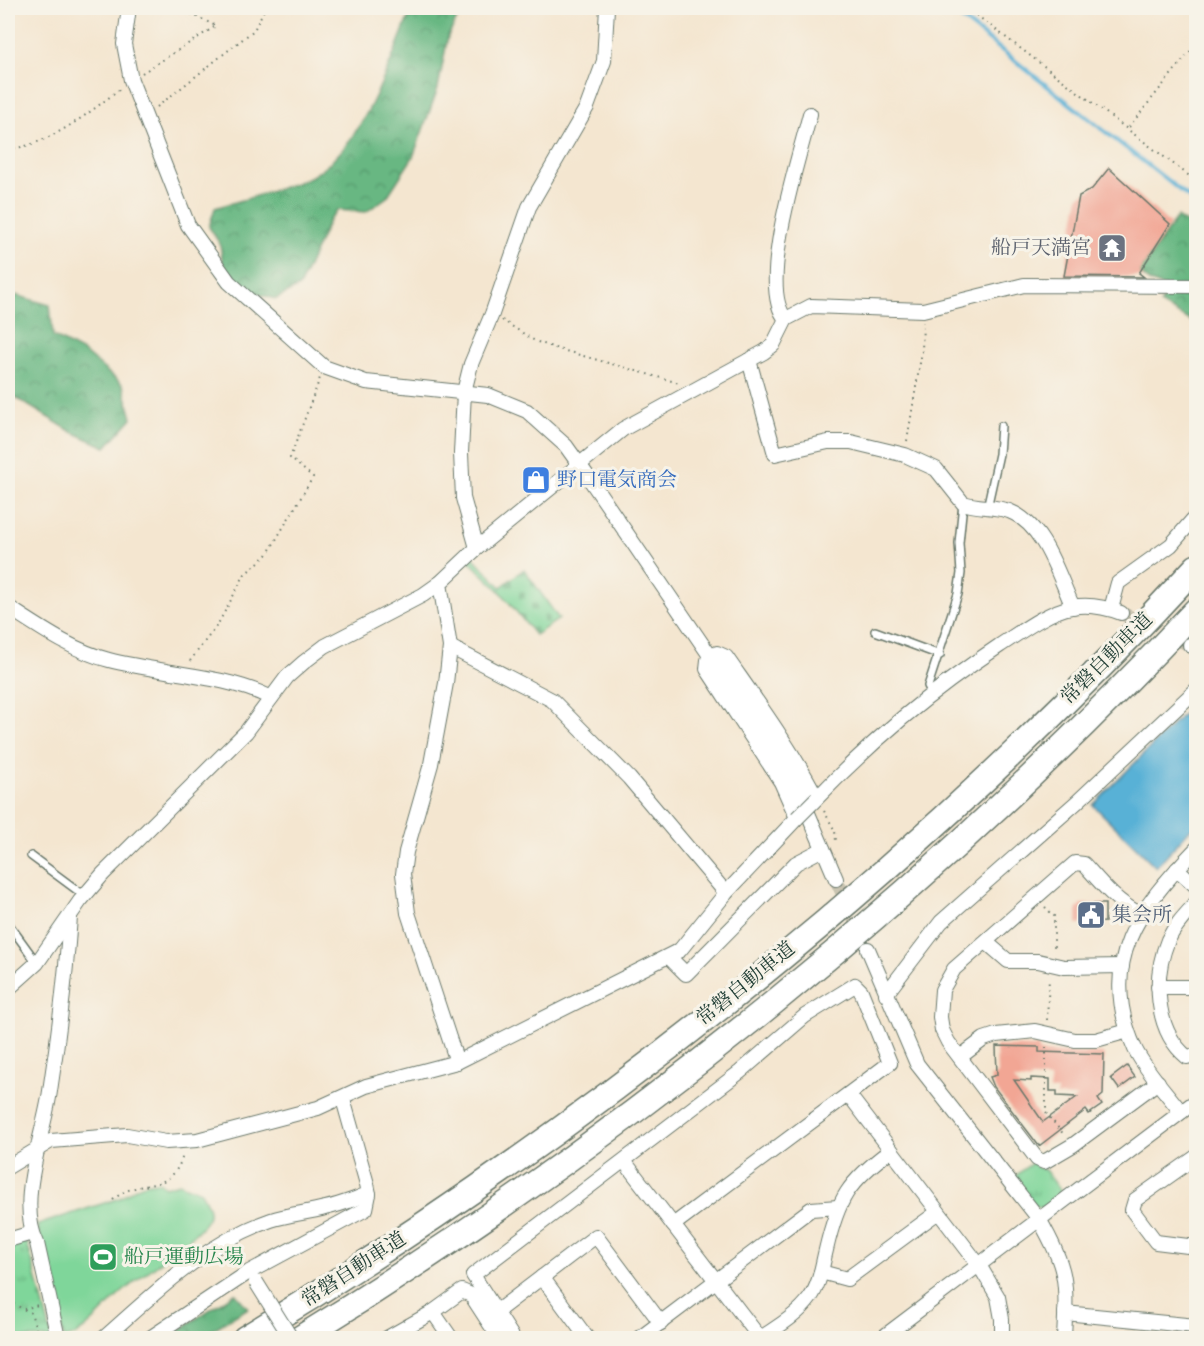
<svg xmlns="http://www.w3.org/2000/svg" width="1204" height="1346" font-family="'Libre Bodoni','Noto Serif JP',serif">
<defs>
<pattern id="grass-tufts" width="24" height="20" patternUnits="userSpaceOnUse" patternTransform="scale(1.5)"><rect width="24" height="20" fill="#7fd69a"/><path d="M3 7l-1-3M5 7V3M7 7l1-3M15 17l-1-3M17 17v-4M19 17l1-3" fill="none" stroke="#67af7e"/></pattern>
<pattern id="forest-crowns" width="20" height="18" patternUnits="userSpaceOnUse" patternTransform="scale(1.5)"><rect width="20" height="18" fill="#67b782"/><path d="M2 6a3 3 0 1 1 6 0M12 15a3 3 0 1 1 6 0" fill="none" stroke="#54966b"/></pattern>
<pattern id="cemetery-stones" width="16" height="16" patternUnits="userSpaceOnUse" patternTransform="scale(1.5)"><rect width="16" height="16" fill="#7fd69a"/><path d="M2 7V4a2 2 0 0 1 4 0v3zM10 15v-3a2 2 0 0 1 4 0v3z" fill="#67af7e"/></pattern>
</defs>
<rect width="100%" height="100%" fill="#f7f3e8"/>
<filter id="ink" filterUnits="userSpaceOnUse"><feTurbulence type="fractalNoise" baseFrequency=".0167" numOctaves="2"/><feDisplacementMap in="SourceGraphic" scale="12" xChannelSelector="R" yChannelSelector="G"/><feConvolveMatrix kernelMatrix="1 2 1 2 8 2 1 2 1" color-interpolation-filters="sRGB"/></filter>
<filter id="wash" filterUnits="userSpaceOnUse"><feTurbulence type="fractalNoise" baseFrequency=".008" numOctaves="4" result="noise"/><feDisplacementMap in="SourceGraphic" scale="24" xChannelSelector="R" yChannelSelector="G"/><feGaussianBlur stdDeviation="1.35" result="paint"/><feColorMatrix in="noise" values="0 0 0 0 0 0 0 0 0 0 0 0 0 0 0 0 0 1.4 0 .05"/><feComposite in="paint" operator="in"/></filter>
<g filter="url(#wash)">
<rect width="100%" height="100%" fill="#f4e6d0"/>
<g fill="url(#grass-tufts)" stroke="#4f8a67" stroke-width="1.5">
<polygon points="1033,1162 1037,1167 1045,1170 1064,1195 1046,1208 1035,1207 1013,1178"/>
<polygon points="26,1238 52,1338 8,1338 8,1241"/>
</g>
<g fill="url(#forest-crowns)" stroke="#437a5b" stroke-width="1.5">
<path d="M412 8H463L448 36 438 88 413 157 387 197 366 212 337 210 329 220 299 287 276 299 244 290 224 271 220 244 209 227 215 208C245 199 277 191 306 179 361 155 391 59 412 8Z"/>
<polygon points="1177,217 1196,230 1196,324 1160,304 1170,289 1150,282 1139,273"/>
<polygon points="8,293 50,305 53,336 85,353 123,385 132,418 106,447 72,432 8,393"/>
<polygon points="235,1293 248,1308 199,1338 167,1338"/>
</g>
<polygon fill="url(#cemetery-stones)" stroke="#4f8a67" stroke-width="1.5" points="472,556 501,587 524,569 559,619 535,635 500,591 468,560"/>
<path fill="#7fd69a" stroke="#4f8a67" stroke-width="1.5" d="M159 1182 165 1187 179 1183 201 1192C205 1200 212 1210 208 1218 199 1237 136 1278 117 1297 104 1309 80 1339 64 1338L37 1225 120 1198C138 1187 136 1184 159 1182Z"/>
<polygon fill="#59b1d6" stroke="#3c7785" stroke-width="1.5" points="1196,701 1196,823 1156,867 1093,805"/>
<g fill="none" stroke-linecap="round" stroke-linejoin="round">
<polyline stroke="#59b1d6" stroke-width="4" points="948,8 1196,203"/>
</g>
<g id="blocks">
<g fill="#f2a694" fill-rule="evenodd">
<polygon points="1109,168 1170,224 1139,273 1144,277 1064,276 1079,196 1092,189"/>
<polygon points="1080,904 1105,904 1105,922 1077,924 1077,907 1080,907"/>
<path d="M996 1046 1039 1047V1052L1104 1054 1103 1095 1098 1099 1102 1105 1089 1114 1086 1110 1039 1146 994 1087 990 1077 997 1075ZM1031 1078 1050 1079V1091H1057V1096L1077 1097 1043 1122 1014 1080 1031 1081Z"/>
<polygon points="1127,1066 1135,1077 1119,1089 1111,1078"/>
</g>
</g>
</g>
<g filter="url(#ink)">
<use href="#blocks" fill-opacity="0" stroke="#6a786b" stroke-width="1.5"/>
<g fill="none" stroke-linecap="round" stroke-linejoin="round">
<g stroke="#c9c4b1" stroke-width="14" stroke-dasharray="14 7" stroke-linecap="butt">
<polyline points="1121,613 1190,645"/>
<polyline points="836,879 862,936"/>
</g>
<g stroke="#6a786b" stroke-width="10">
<g id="service">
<polyline points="987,508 999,454 1001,426"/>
<polyline points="875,631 940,655"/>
<polyline points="932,693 928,686 958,594 961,573 959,543 963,503"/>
<polyline points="31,856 85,896"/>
<polyline points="8,923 37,963"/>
</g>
</g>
<g stroke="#6a786b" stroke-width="16">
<g id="minor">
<polyline points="129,8 124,44 131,80 188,225 229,282 324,367 366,382 488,395 527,411 566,446 591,481 779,757 799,792 836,879"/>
<path d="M786 319C756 287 800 155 810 114"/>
<path d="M749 360 775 454 828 442H851L905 455 936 469 963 503C978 508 994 506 1009 511 1045 525 1058 575 1073 607"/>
<polyline points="477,548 463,498 461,453 464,392 471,364 492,314 529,207 587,107 604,61 607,8"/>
<polyline points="440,583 450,647 446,683 431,764 406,852 403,874 408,913 457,1062"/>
<path d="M8 607C39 627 73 651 109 660 158 673 228 675 271 698"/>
<polyline points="1111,609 1118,583 1171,545 1196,516"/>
<polyline points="1190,645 1196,648"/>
<polyline points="450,647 552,700 629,778 726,893"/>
<polyline points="1177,869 1196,886"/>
<path d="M1196 903C1186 914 1175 925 1168 940 1153 976 1154 1030 1187 1057L1196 1055"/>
<path d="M1140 914C1116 902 1101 883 1084 864L1075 863 954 969 942 990 940 1017 942 1030 948 1042 1037 1159 1044 1162 1073 1145 1158 1082"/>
<polyline points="986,942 1008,961 1038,961 1064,967 1122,966"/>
<path d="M868 949 917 1064 1039 1219C1068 1269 1067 1282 1064 1338"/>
<polyline points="670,958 686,974 796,863 823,849"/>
<polyline points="1158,987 1196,987"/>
<polyline points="8,989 37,963 80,901 103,874 246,732 287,677 304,662 325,646 423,595 440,583 477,548 623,429 764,352 773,345 786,319 811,306 923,310 1024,285 1196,286"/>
<polyline points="886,994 941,922 1077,802 1196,690"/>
<polyline points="960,1057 984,1039 996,1035 1035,1031 1075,1040 1096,1040 1128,1031"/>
<polyline points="849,1095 979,1265 998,1297 1002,1319 1002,1338"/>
<path d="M1181 1112C1166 1092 1146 1071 1135 1049 1096 963 1139 908 1196 849"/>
<polyline points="1196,1157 1135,1200 1132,1210 1156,1242 1196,1247"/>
<polyline points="624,1161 760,1338"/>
<path d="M8 1167 51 1141 127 1135 166 1142 197 1140 318 1108 366 1086 457 1062 680 950 726 893 797 818 781 782 707 669 708 660 717 653 726 657C758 703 791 748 817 798 875 738 930 692 999 646 1021 632 1046 612 1072 607 1088 604 1105 607 1121 613"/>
<polyline points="8,1240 32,1233"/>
<polyline points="821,1272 847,1279 938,1212"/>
<polyline points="542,1277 587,1338"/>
<polyline points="433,1312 451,1338"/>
<polyline points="496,1312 596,1236 661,1323"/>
<polyline points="1065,1313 1196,1326"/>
<path d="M58 1338 37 1243C16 1201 44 1135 50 1091 59 1033 66 975 70 917"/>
<path d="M104 1338C155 1293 205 1243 271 1220 288 1214 307 1213 325 1208 340 1205 354 1199 369 1194"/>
<polyline points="150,1338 249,1272 366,1209 369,1194 367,1184 343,1099"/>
<polyline points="387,1338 433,1312 462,1291 471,1295 499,1338"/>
<polyline points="513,1338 473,1275 740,1072 805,1016 855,985 861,991 890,1063 673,1225"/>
<polyline points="640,1338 811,1209 838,1207"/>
<path d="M761 1338C777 1327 798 1315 810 1298 820 1284 822 1266 826 1250 838 1198 848 1182 891 1150"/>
<polyline points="882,1338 1196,1101"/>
</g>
</g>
<g stroke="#6a786b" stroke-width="27">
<g id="motorway">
<path d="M245 1338C593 1127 920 867 1196 567"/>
<path d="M300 1338C628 1137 933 890 1196 610"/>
</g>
</g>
<g stroke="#6a786b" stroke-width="2" stroke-dasharray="1.5 4.5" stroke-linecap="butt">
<polyline points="967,8 1196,181"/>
<polyline points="142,73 216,26 179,8"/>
<polyline points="157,107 254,30 265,8"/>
<polyline points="1129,127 1196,44"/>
<path d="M8 149C48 146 89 113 120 89"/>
<polyline points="502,320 535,341 555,348 679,383"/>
<polyline points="907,441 922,351 923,322"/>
<polyline points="190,661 218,624 245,574 267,555 313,477 290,458 320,378"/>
<polyline points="824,811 835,831 836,841"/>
<polyline points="1045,907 1054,916 1054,951"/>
<polyline points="1047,1020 1049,978"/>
<polyline points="1046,1047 1046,1113 1065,1136"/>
<path d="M113 1200C139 1175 170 1198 183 1155"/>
<polyline points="8,1301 31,1313 39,1338"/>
<polyline points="24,1309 38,1305"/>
</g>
<use href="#service" stroke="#fff" stroke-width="7"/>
<use href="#minor" stroke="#fff" stroke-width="14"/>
<use href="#motorway" stroke="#fff" stroke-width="24"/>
<g stroke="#6a786b" stroke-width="16" stroke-linecap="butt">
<g id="minor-bridge">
<polyline points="797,818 817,798"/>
<polyline points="256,1282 291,1338"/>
</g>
</g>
<use href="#minor-bridge" stroke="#fff" stroke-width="14"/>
</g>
</g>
<defs>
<g id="temple-square" transform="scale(1.5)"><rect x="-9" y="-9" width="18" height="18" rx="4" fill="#6b7280" stroke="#f7f3e8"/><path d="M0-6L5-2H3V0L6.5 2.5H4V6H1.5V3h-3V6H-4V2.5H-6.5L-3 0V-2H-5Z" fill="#fff"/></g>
<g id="shop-square" transform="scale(1.5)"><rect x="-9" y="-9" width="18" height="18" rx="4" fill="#3f7fe0" stroke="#f7f3e8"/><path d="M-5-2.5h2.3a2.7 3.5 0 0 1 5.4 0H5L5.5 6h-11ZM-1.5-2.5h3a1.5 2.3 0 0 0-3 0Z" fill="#fff"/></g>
<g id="civic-square" transform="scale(1.5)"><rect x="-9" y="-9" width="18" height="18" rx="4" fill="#5c6f8a" stroke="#f7f3e8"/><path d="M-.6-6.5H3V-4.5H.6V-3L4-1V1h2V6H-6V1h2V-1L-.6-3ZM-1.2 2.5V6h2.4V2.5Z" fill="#fff"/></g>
<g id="stadium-square" transform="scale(1.5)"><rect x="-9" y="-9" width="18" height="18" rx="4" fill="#2e9e5b" stroke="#f7f3e8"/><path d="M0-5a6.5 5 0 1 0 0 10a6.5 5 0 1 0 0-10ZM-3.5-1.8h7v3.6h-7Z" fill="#fff"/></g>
</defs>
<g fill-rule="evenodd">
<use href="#temple-square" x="1112" y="248"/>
<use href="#shop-square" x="536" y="480"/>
<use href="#civic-square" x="1091" y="915"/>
<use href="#stadium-square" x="103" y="1257"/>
</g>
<g text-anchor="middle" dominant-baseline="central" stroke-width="6" stroke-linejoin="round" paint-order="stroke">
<g font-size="20" fill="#5b616d" stroke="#f7f3e8" text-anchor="end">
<text x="1091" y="248">船戸天満宮</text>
</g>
<g font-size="20" fill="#366cbe" stroke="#f7f3e8" text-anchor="start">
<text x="557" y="480">野口電気商会</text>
</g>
<g font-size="20" fill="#1f3d34" stroke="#f7f3e8">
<text transform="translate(1107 659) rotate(-45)">常磐自動車道</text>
<text transform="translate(746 984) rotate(-39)">常磐自動車道</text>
<text transform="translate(354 1270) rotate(-33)">常磐自動車道</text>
</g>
<g font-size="20" fill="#4e5e75" stroke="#f7f3e8" text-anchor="start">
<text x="1112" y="915">集会所</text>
</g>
<g font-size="20" fill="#27864d" stroke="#f7f3e8" text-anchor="start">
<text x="124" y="1257">船戸運動広場</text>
</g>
</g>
<rect width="1204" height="1346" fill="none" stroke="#f7f3e8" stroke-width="30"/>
</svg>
